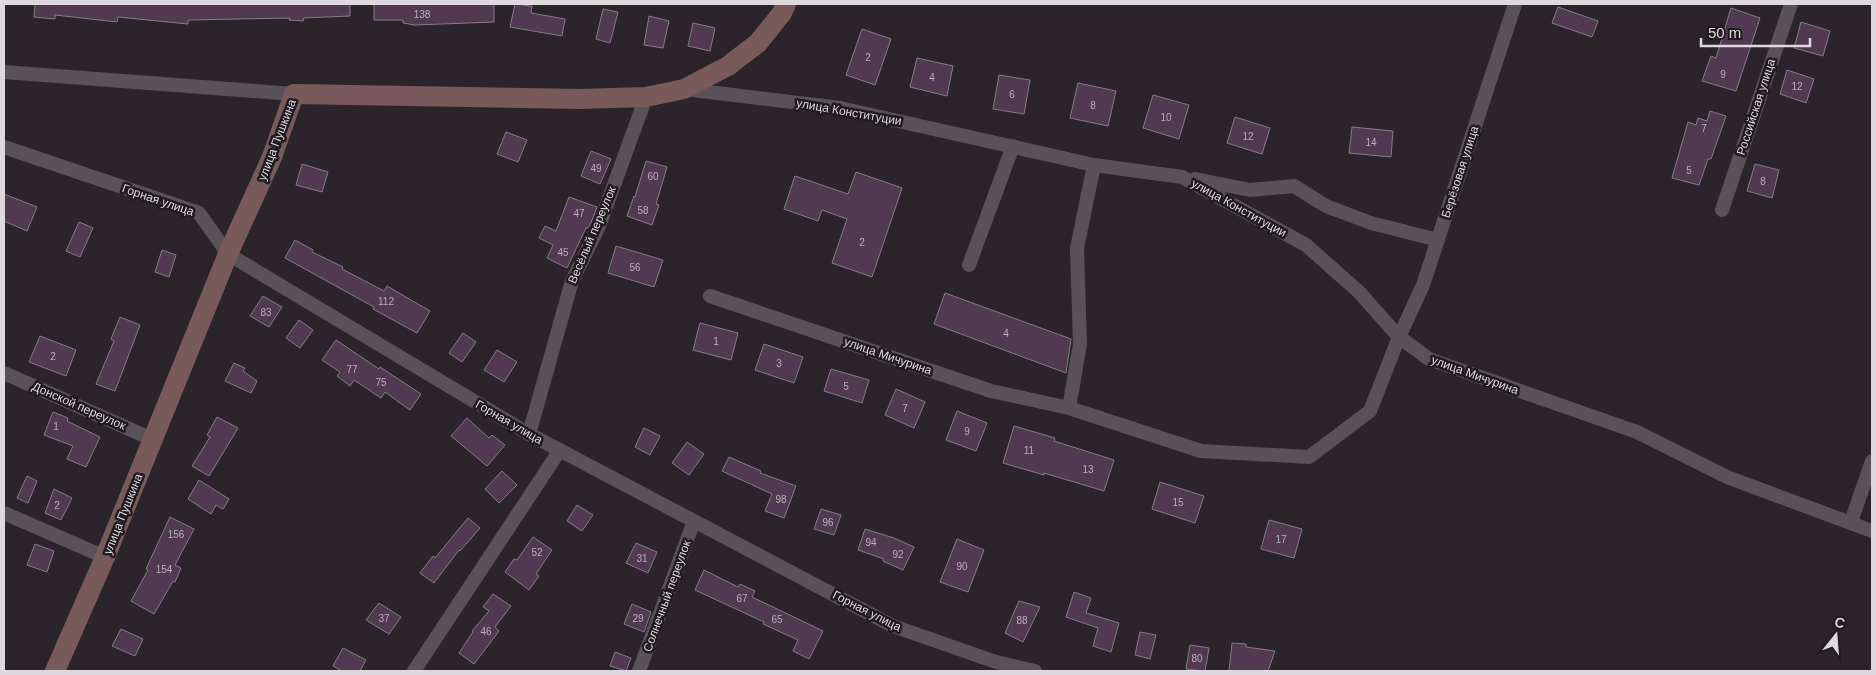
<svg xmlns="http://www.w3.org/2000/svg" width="1876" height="675" font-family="Arial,sans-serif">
<rect width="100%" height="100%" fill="#2b252b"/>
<g fill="#503951" stroke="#857e85">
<polygon points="35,4 350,4 350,16 304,18 303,21 289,20 290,18 188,20 188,24 118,17 117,22 55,15 55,19 34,17"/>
<polygon points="374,4 494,4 494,22 415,25 403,23 403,20 374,20"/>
<polygon points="515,4 532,6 531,13 565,19 562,36 510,27"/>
<polygon points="1558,7 1598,21 1592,37 1552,23"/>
<polygon points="1731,8 1760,18 1736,91 1702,81 1711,56 1716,58"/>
<polygon points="603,9 618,12 610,43 596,39"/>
<polygon points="649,16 669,21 663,48 644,45"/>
<polygon points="1801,22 1830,31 1823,56 1794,48"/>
<polygon points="693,23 715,28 710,51 688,46"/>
<polygon points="862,29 891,39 875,85 846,75"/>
<polygon points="917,58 953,66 947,96 910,87"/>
<polygon points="1787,70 1814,79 1806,103 1780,94"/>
<polygon points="999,75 1030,80 1024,114 993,109"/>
<polygon points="1078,83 1116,91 1108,126 1070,118"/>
<polygon points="1153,95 1189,105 1179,139 1143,128"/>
<polygon points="1710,111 1726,116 1711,159 1708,159 1699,185 1672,178 1688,122 1696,125 1698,118 1707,121"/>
<polygon points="1235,117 1270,128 1262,154 1227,143"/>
<polygon points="1352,127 1393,131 1391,157 1349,153"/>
<polygon points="506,132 527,140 518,162 497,154"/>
<polygon points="591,151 611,159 600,184 581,176"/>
<polygon points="646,161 667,167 656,204 659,205 652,225 627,216 634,196 635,197"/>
<polygon points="302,164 328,172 322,192 296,185"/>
<polygon points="1755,164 1779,170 1772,198 1747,191"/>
<polygon points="856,172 902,188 872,277 832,263 847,219 822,210 818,221 784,209 795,176 848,194"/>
<polygon points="4,194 37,207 27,231 4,221"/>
<polygon points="569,197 597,207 591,223 588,228 586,228 567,268 547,258 553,245 539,238 545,226 556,231"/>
<polygon points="79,222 93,228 80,257 66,251"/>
<polygon points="295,240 313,250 312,252 343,267 342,269 384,291 387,286 430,311 417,333 373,309 374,307 285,258"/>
<polygon points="616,246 663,260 654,287 608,273"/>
<polygon points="162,250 176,255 169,277 155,272"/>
<polygon points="945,293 1071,339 1066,373 934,324"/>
<polygon points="263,296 282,307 269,327 250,316"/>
<polygon points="120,317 140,325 115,391 96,384 114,341 111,339"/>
<polygon points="299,320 313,330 300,348 286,338"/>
<polygon points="700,323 738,333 731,360 693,350"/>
<polygon points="463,333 476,342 462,362 449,353"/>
<polygon points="40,336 76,350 66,376 29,362"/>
<polygon points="336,340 379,369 380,367 421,394 410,410 385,392 381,398 354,380 350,386 337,376 340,372 322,360"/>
<polygon points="764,344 803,357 794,383 755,370"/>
<polygon points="497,350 517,362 504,382 484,370"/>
<polygon points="234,363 245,368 243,371 257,381 251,393 225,381"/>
<polygon points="831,369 869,380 862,403 824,391"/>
<polygon points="896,389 925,402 914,428 885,415"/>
<polygon points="957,411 987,423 976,451 946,440"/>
<polygon points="53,412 68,418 67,421 100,437 86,467 67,459 73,446 44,435"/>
<polygon points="217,417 238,428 209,476 192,466 210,437 207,435"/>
<polygon points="467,418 489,438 492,435 505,445 487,466 451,436"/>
<polygon points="1014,426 1055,438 1054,441 1114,460 1104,491 1044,473 1044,475 1003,463"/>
<polygon points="644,428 660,436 650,455 635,447"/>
<polygon points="687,442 704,454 689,475 672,463"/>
<polygon points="729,457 761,471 760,473 796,486 784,518 765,511 772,494 722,471"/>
<polygon points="502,471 517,485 499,503 485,489"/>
<polygon points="27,476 37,481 28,503 17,498"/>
<polygon points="199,480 229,499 223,509 216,505 211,514 188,499"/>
<polygon points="1160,482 1204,496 1195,523 1152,509"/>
<polygon points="54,489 72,498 61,520 45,513"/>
<polygon points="577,505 593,515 582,531 567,521"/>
<polygon points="821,509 841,515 834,535 814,529"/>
<polygon points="170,517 194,529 175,565 181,568 175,582 173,581 154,614 131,601 148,570 146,569"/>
<polygon points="468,518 480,528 460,551 459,550 434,583 420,573 433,556 435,558"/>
<polygon points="1269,520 1302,529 1294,558 1261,549"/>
<polygon points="865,529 894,538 914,547 903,570 883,561 884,559 858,550"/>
<polygon points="533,537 552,550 536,574 539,576 529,590 505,572 514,559 517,560"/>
<polygon points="957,539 984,550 968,592 940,582"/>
<polygon points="636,543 657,552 648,573 626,563"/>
<polygon points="35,544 54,551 47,572 27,565"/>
<polygon points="704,570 738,587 740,584 755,591 752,597 823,631 809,659 793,651 798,640 763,624 764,622 695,590"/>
<polygon points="1074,592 1091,598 1086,613 1119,623 1111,652 1093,646 1098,628 1066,617"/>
<polygon points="493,594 511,606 495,627 499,631 474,664 459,653 473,632 472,631 489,611 483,607"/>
<polygon points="1019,601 1040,607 1023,642 1005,633"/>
<polygon points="379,603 401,617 389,634 366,620"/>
<polygon points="632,604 651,612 644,632 624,624"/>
<polygon points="121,629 143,639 135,656 112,646"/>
<polygon points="1140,632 1156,635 1150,659 1135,655"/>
<polygon points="1232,643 1246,644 1246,647 1275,651 1268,671 1229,671"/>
<polygon points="1190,645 1209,648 1205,671 1186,669"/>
<polygon points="343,648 366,660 360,671 342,671 333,666"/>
<polygon points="615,652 631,658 626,671 610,666"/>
</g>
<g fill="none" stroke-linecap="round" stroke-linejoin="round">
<g stroke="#595259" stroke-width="14">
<polyline points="4,72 294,94"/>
<polyline points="684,89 840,108 1094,165 1182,177 1306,245 1359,292 1399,337 1429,359 1637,432 1727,477 1872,531"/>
<polyline points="4,147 199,213 228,254 529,434 893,626 996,662 1035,671"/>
<polyline points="1195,179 1250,190 1294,186 1326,206 1371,223 1438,240"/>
<polyline points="1722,210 1791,4"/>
<polyline points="969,265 1013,146"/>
<polyline points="710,296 991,391 1069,408 1080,344 1077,248 1094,165"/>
<polyline points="4,373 154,440"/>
<polyline points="1069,408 1201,451 1309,457 1370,411 1399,337 1423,285 1515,4"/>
<polyline points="529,434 572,281 599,226 646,97"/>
<polyline points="4,513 105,557"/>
<polyline points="1851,522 1872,461"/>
<polyline points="414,671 560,450"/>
<polyline points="639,671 694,521"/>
</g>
<polyline stroke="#785a5b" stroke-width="20" points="55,671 105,557 228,254 272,157 294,94 579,99 646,97 684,89 728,66 758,43 782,13 786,4"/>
</g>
<g text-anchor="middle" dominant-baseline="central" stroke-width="5" stroke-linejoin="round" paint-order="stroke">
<g font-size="10" fill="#bab1ba">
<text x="422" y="14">138</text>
<text x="868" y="57">2</text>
<text x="1723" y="74">9</text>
<text x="932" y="77">4</text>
<text x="1797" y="86">12</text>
<text x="1012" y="94">6</text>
<text x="1093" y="105">8</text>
<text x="1166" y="117">10</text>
<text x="1704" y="128">7</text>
<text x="1248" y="136">12</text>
<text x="1371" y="142">14</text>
<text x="596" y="168">49</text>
<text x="1689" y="170">5</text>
<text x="653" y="176">60</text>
<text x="1763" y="181">8</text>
<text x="643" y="210">58</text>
<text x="579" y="213">47</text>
<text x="862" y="242">2</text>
<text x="563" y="252">45</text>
<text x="635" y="267">56</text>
<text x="386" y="301">112</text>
<text x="266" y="312">83</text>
<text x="1006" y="333">4</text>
<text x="716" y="341">1</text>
<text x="53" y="356">2</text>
<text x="779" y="363">3</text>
<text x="352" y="369">77</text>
<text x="381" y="382">75</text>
<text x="846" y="386">5</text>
<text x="905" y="408">7</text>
<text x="56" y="426">1</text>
<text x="967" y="431">9</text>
<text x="1029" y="450">11</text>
<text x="1088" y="469">13</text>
<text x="781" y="499">98</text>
<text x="1178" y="502">15</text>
<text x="57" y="505">2</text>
<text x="828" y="522">96</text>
<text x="176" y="534">156</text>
<text x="1281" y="539">17</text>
<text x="871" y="542">94</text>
<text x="537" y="552">52</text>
<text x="898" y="554">92</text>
<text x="642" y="558">31</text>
<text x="962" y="566">90</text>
<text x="164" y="569">154</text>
<text x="742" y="598">67</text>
<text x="384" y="618">37</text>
<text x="638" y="618">29</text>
<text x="777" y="619">65</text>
<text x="1022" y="620">88</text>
<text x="486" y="631">46</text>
<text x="1197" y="658">80</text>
</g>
<g font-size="12" fill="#ddd9dd" stroke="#211b21">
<text transform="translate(1756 107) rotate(-72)">Российская улица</text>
<text transform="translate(849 112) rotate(10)">улица Конституции</text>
<text transform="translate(277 140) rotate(-69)">улица Пушкина</text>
<text transform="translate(1460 172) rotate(-72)">Берёзовая улица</text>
<text transform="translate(158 200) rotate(19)">Горная улица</text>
<text transform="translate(1239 208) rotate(29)">улица Конституции</text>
<text transform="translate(592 235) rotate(-67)">Весёлый переулок</text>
<text transform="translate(888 356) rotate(19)">улица Мичурина</text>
<text transform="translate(1475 375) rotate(20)">улица Мичурина</text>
<text transform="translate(79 406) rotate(24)">Донской переулок</text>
<text transform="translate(509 422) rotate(30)">Горная улица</text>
<text transform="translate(123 514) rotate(-68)">улица Пушкина</text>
<text transform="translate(667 596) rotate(-70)">Солнечный переулок</text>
<text transform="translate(867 611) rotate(27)">Горная улица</text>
</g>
</g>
<rect width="1876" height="675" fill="none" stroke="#ddd9dd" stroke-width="10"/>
<g transform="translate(1836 635) rotate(17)" stroke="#211b21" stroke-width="4" paint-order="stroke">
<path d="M0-4L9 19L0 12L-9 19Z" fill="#ddd9dd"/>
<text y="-8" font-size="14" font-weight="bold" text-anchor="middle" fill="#ddd9dd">С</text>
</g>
<path d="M1701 38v8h109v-8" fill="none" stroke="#ddd9dd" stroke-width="2.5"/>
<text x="1708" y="38" font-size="15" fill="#ddd9dd" stroke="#211b21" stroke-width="4" paint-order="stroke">50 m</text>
</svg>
